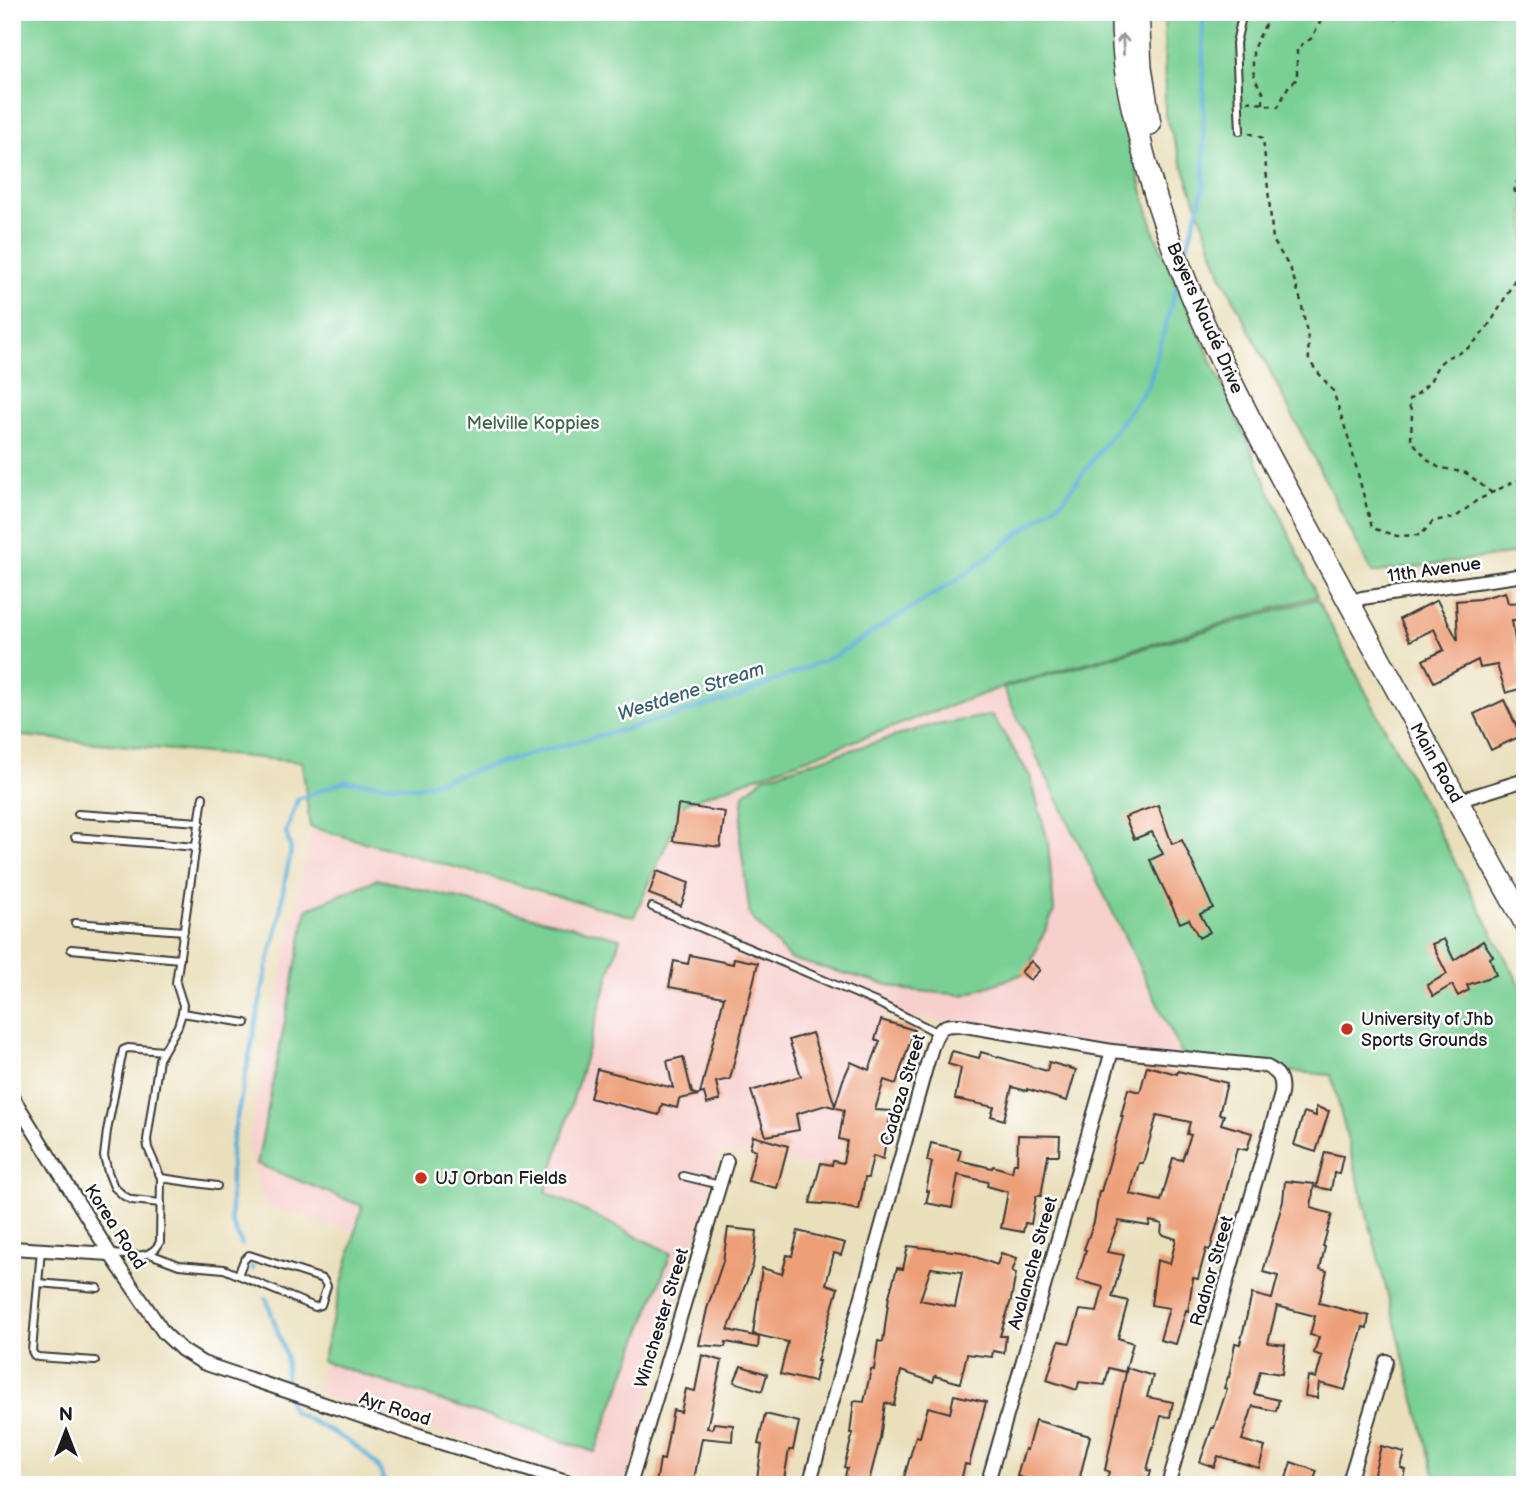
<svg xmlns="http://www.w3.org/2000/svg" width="1537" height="1497" font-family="'Balsamiq Sans',sans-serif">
<rect width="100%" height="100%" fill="#fff"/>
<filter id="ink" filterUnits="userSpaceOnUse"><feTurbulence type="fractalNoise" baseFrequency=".0143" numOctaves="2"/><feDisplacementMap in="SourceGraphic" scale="14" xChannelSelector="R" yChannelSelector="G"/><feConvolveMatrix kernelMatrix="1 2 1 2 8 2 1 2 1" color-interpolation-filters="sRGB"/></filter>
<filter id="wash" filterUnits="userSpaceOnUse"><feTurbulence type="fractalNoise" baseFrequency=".00686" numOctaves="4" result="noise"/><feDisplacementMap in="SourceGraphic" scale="28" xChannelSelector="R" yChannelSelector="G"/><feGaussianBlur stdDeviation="1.57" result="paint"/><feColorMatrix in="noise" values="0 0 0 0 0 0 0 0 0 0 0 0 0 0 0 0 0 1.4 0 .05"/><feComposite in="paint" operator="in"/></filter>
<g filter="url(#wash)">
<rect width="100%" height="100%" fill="#eadfbb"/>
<polygon fill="#f7d0ce" points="1002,689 1184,1063 946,1021 885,1016 833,1171 748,1154 720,1152 625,1485 605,1485 314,1392 369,1236 266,1206 247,1148 311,830 635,920 686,806"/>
<g fill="#7ad094" stroke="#4b7658" stroke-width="2">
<polygon points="12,12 1114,12 1114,53 1125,128 1155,235 1317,596 1002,687 685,803 634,917 310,827 302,762 12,735"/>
<polygon points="1164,12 1525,12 1525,552 1372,573 1221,274 1165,115"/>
<polygon points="1317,599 1525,995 1525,1479 1496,1485 1437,1485 1331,1075 1186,1062 1003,688"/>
<polygon points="992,715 1030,776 1048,842 1054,911 1026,973 964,995 907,990 790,959 750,916 740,839 744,794 764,777 925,727"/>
<polygon points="377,879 620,938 546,1192 671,1253 595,1452 322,1361 362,1206 257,1164 307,909"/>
</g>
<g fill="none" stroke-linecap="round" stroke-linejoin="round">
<g stroke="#5db0d8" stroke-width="4.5">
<polyline points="1186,251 1204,187 1203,12"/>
<polyline points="242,1245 231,1221 231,1147 267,967 279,921 284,886 291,850 286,832 298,799 345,781 417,787 530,754 630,728 739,696 836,655 963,576 1063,500 1149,384 1176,288"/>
<polyline points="252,1267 253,1269"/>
<path d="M266 1298 286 1356V1391L292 1411C320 1426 361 1443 379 1469 382 1474 383 1479 385 1485"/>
</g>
</g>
<g id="blocks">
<g fill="#ed9f78" fill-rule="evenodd">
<polygon points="1505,592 1508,603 1525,602 1525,620 1512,620 1522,688 1506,693 1497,665 1480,668 1478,660 1434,682 1423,660 1444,650 1434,629 1410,641 1400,619 1437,600 1458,641 1456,601 1479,599"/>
<polygon points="1504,700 1521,736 1491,750 1474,714"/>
<polygon points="678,805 725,812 720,847 673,841"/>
<polygon points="1158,805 1172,844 1182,840 1213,908 1200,914 1210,932 1199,938 1189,919 1180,923 1150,860 1163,854 1152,832 1134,839 1125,817"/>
<polygon points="657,871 689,883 681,906 649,894"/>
<polygon points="1444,939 1454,960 1483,941 1493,956 1490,958 1496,975 1467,985 1469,990 1458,996 1452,985 1433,996 1427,985 1447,974 1432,944"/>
<polygon points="690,955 733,964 734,958 758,963 730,1079 716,1082 720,1100 707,1104 704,1093 700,1094 724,997 669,987 674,961 688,964"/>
<polygon points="1031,961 1040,970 1030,980 1021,972"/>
<polygon points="881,1020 914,1030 896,1084 884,1080 875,1110 891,1111 883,1159 873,1156 868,1178 865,1178 859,1210 835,1205 810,1203 821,1163 832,1165 833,1161 843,1163 847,1141 839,1139 844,1110 826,1105 796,1114 799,1130 766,1136 751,1091 801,1076 789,1040 812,1033 835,1106 843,1080 851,1062 869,1070 880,1041 875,1040"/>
<polygon points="952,1051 979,1058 981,1052 1047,1071 1049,1062 1076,1070 1067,1101 1027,1089 1027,1091 1012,1087 1004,1120 991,1116 994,1107 955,1099 961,1068 948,1064"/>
<polygon points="683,1057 692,1093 699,1095 679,1099 677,1108 662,1104 659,1115 590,1098 597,1069 673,1088 667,1061"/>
<path d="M1147 1066 1177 1074 1178 1071 1227 1083 1219 1114 1224 1115 1221 1124 1252 1133 1247 1150 1237 1148 1220 1215 1210 1250 1206 1249 1198 1279 1193 1278 1188 1311 1186 1310 1176 1344 1160 1340 1169 1308 1151 1305 1157 1260 1170 1264 1176 1239 1161 1234 1162 1224 1150 1221 1149 1226 1119 1221 1107 1252 1124 1255 1112 1297 1128 1301 1118 1338 1133 1343 1125 1372 1109 1368 1105 1385 1079 1382 1077 1390 1047 1380 1059 1341 1070 1343 1080 1310 1097 1312 1103 1287 1077 1280 1086 1250 1084 1249 1094 1222 1099 1191H1101L1123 1116H1121L1128 1089 1140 1092ZM1157 1115 1190 1122 1187 1134 1191 1135 1182 1160 1173 1158 1161 1201 1130 1194 1139 1163H1143Z"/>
<polygon points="1316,1107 1329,1111 1316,1152 1294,1145 1304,1112 1316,1116"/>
<polygon points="1018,1135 1060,1136 1059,1155 1048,1155 1041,1196 1036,1196 1031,1224 1025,1223 1023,1232 1001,1228 1008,1192 987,1186 988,1182 958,1175 952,1208 926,1203 929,1191 926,1191 932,1162 927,1161 931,1143 961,1150 958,1160 992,1168 993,1166 1012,1172 1014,1163 1017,1163"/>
<polygon points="753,1136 788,1146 777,1188 748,1181 756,1150 750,1148"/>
<polygon points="1325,1152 1343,1156 1339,1174 1334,1173 1331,1190 1316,1187"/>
<polygon points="1285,1181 1314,1184 1311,1208 1332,1214 1323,1246 1325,1247 1320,1269 1327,1271 1319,1303 1369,1316 1367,1328 1363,1327 1345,1390 1319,1383 1317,1398 1305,1396 1308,1376 1316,1378 1322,1356 1314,1353 1319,1337 1310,1335 1315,1316 1277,1306 1268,1343 1285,1345 1282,1374 1260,1371 1254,1394 1279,1400 1276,1411 1253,1406 1242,1440 1265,1447 1259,1468 1218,1456 1214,1467 1200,1462 1212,1428 1214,1428 1227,1389 1224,1388 1228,1377 1229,1377 1235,1343 1240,1344 1252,1294 1272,1299 1278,1276 1263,1272 1283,1201"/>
<polygon points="728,1228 757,1231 753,1265 728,1330 759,1337 758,1348 726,1342 725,1347 699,1345 707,1309 723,1261"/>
<polygon points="798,1231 845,1243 841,1255 834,1253 826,1284 838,1288 817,1361 819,1361 814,1382 780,1374 788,1342 753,1334 762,1268 782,1274 787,1255 792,1256"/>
<path d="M908 1246 962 1252 997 1265 1001 1253 1017 1258 1012 1272 1016 1273 1011 1300 1000 1336H1006L1004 1353 993 1351 992 1357 967 1354 960 1383 935 1376 933 1382 901 1371 894 1405 885 1403 880 1439 868 1485H843L847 1468 844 1467 853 1433H850L854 1401 864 1402 871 1369 874 1370 878 1341 883 1342 889 1296 897 1268 903 1269ZM931 1268 962 1272 955 1307 920 1300Z"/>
<polygon points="702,1355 722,1361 707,1428 712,1429 714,1423 733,1425 732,1441 702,1438 693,1485 656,1484 660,1459 664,1460 673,1410 681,1412 686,1389 695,1391"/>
<polygon points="741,1366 767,1374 762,1391 734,1382"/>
<polygon points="1127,1368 1153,1376 1147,1397 1173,1402 1170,1417 1161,1416 1147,1470 1151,1471 1147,1485 1105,1485 1109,1472 1105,1470"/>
<polygon points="954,1395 986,1402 969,1465 965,1464 960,1485 915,1485 903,1481 916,1436 920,1437 928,1407 950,1413"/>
<polygon points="765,1414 799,1422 793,1450 789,1450 783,1485 756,1485 762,1445 758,1444"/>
<polygon points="1035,1420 1090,1436 1078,1485 1057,1481 1056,1485 1046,1485 1017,1476 1025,1449 1027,1450"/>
<polygon points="1381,1446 1404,1452 1400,1467 1405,1469 1401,1485 1371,1485"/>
<polygon points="1291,1462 1317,1471 1312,1485 1284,1485"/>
</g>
</g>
</g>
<g filter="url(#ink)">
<use href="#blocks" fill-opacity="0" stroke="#3b3934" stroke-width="2"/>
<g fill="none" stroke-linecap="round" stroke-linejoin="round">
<g stroke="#3b3934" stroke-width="10">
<g id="lane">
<polyline points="1240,131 1236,43 1243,12"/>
<polyline points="78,814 200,822"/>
<polyline points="75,837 196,847"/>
<polyline points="652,907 878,1003 938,1033"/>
<polyline points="75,923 184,931"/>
<polyline points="71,949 180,959"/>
<polyline points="182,1013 246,1023"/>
<polyline points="683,1176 720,1185"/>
<polyline points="161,1178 217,1186"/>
<polyline points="161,1203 132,1200 124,1196 114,1187 108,1172 104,1156 107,1131 123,1050 128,1048 163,1051"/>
<polyline points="41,1250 32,1351 34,1355 38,1357 95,1361"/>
<path d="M112 1254C130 1255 151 1261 160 1242L161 1178 148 1148 147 1140 159 1059 178 1026 182 1013 183 1005 176 983 203 797"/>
<polyline points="150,1254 179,1265 224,1269 238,1275 315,1307 321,1305 327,1286 323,1279 249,1255 244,1260 238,1275"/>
<polyline points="38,1283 98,1288"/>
</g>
</g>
<g stroke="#3b3934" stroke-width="16">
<g id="street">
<polyline points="1348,603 1362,598 1525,575"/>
<polyline points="1457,801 1525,780"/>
<polyline points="12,1096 110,1254 164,1333 182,1350 203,1363 419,1436 576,1485"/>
<polyline points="12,1248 110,1254"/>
<polyline points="630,1485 727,1161"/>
<path d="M809 1485 927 1064C931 1053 934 1030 946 1026 949 1025 956 1025 959 1025L1112 1051 1265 1066C1279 1072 1283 1079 1281 1094L1168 1485"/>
<polyline points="987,1485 1112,1051"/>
<polyline points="1348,1485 1386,1361"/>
</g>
</g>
<g stroke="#3b3934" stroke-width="24">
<g id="primary">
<path d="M1122 12C1122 35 1123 58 1127 81 1130 103 1137 125 1142 148 1179 297 1254 428 1327 562 1392 682 1458 803 1525 923"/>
<polyline points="1138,12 1141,67 1150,124"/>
</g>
</g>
<g stroke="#3b3934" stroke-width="2.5" stroke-dasharray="5 5" stroke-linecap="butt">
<polyline points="1384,12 1395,19 1406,12"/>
<polyline points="1247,101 1278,107 1288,87 1297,79 1297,48 1312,38 1325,12"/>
<polyline points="1263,104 1263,92 1256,81 1253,71 1253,49 1265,25 1269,12"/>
<polyline points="1249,133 1263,138 1273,240 1291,270 1301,301 1308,339 1309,361 1333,391 1350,443 1372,528 1397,536 1421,535 1433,521 1456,517 1476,501 1511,483 1525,478"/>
<path d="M1525 171C1515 184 1508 192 1525 203"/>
<path d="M1492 493 1466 473 1438 467 1429 461 1411 440 1412 412 1408 404 1409 400C1417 395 1426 387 1432 378 1435 371 1437 365 1444 360 1451 354 1461 354 1468 348 1497 323 1504 294 1525 263"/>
</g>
<use href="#lane" stroke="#fff" stroke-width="6"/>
<use href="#street" stroke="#fff" stroke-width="12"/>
<use href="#primary" stroke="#fff" stroke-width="21"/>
</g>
<defs><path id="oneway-shaft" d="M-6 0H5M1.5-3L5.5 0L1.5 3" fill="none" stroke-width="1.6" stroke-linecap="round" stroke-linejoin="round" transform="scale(1.75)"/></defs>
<use stroke="#999" href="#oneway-shaft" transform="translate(1123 44) rotate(-93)"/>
</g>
<g fill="#c8321e" stroke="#fff" stroke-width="2.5">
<circle cx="1347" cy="1029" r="7"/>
<circle cx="421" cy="1178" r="7"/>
</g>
<g text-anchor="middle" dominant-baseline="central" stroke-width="5" stroke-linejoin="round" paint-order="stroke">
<g font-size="18" fill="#1c1c1c" stroke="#fff">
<text transform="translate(1205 318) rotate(66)">Beyers Naudé Drive</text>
<text transform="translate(1434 570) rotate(-8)">11th Avenue</text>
<text transform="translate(1436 763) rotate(61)">Main Road</text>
<text transform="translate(903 1090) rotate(-73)">Cadoza Street</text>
<text transform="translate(115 1227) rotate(57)">Korea Road</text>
<text transform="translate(1033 1263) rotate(-74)">Avalanche Street</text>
<text transform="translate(1212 1271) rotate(-74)">Radnor Street</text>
<text transform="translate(662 1318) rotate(-73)">Winchester Street</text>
<text transform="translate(395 1409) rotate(18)">Ayr Road</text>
</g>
<g font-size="18" fill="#42644c" stroke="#fff">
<text x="533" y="423">Melville Koppies</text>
</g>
<g font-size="18" fill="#1c1c1c" stroke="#fff" text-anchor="start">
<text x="1361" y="1019">University of Jhb<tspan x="1361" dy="21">Sports Grounds</tspan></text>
<text x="435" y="1178">UJ Orban Fields</text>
</g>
<g font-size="19" font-style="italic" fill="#395f71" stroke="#fff">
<text transform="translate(691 692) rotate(-18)">Westdene Stream</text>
</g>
</g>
<rect width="1537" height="1497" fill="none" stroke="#fff" stroke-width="42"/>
<g transform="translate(66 1431)" stroke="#ffffff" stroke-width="5" paint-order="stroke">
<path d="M0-5L12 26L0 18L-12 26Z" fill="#1c1c1c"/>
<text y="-10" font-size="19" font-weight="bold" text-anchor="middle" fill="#1c1c1c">N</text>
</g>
</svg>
